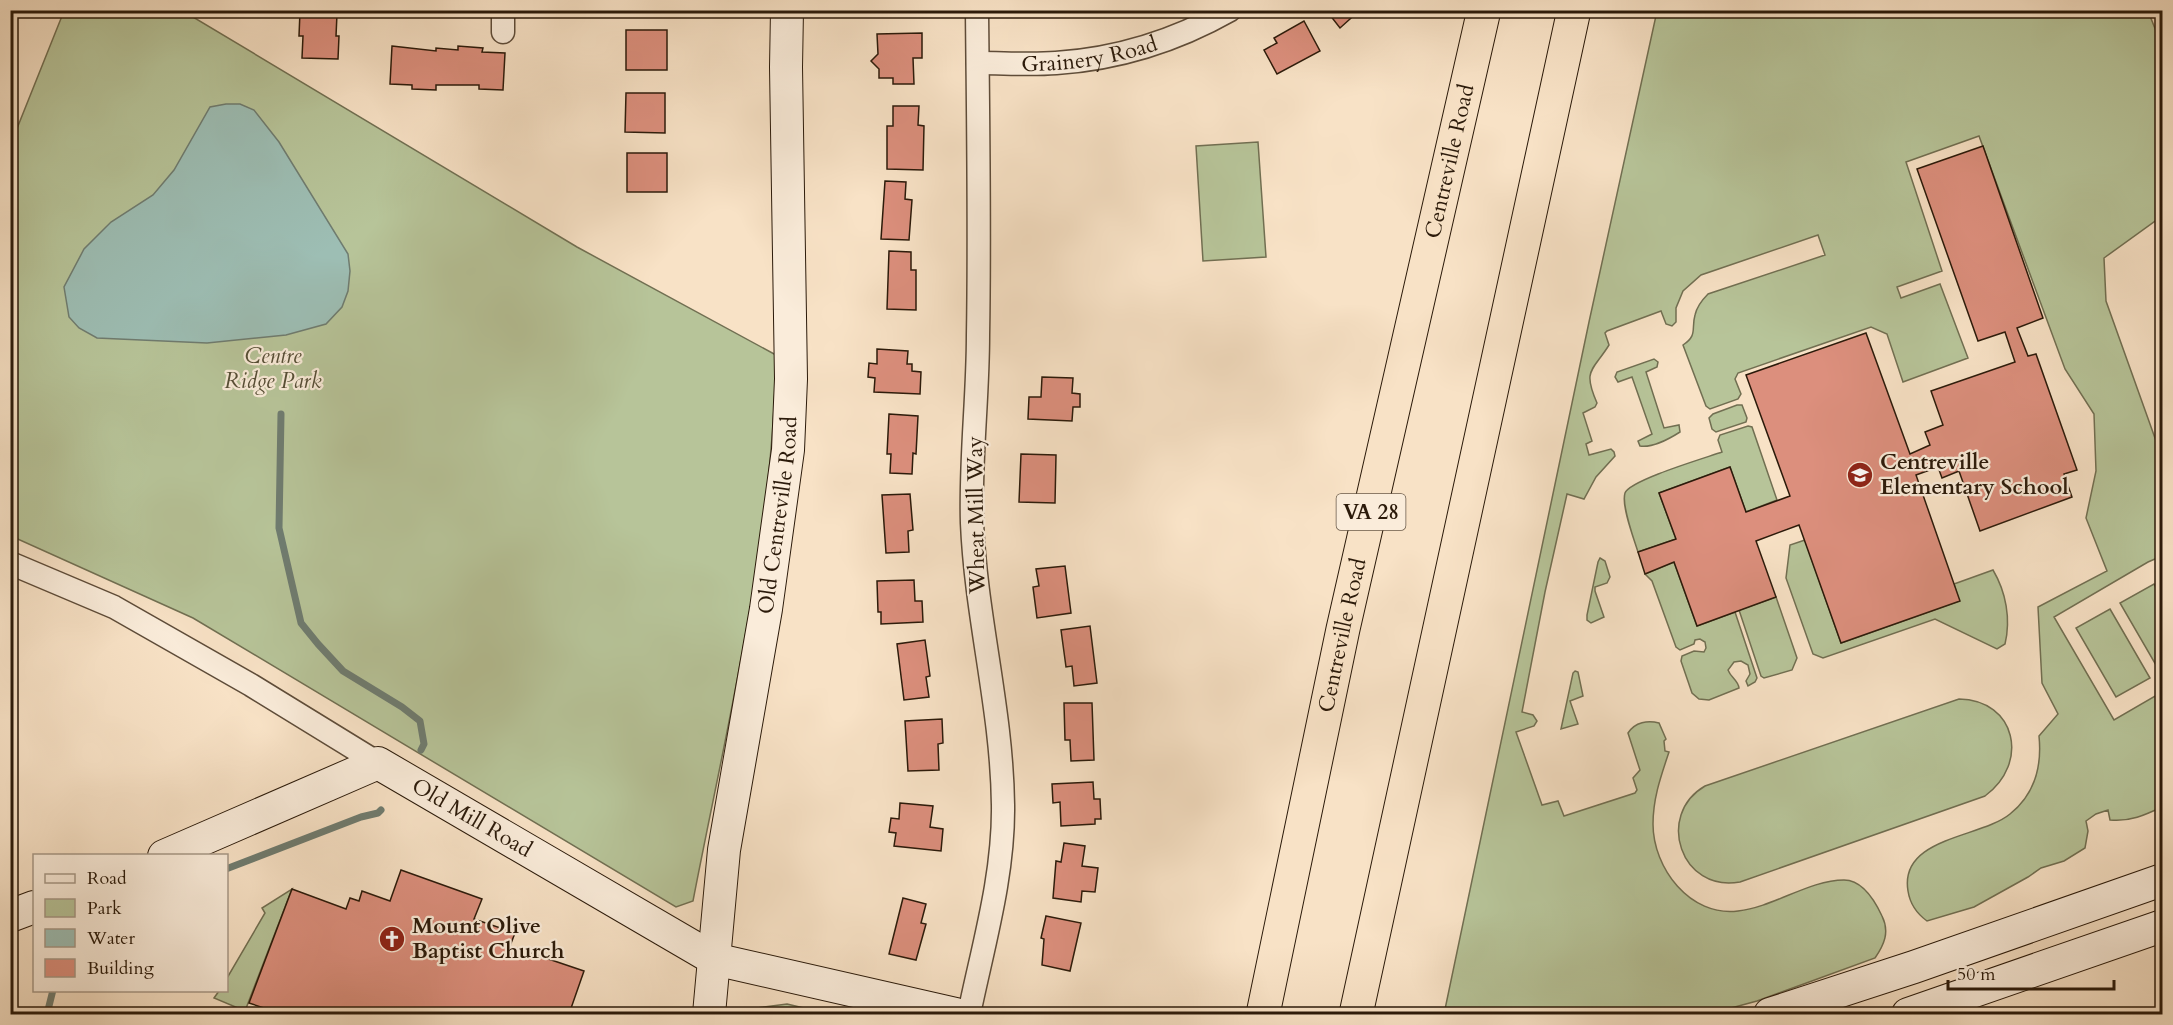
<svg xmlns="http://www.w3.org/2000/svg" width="2173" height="1025" font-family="Cardo,serif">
<rect width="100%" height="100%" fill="#f8e2c6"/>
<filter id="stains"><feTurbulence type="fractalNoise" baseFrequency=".00333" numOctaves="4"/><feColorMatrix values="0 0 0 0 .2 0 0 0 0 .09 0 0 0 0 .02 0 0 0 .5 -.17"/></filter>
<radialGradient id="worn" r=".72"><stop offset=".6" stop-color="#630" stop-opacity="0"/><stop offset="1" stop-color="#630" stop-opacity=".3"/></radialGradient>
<g fill="#b7c499" stroke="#716f52" stroke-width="1.5">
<path d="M64 11H183L577 247 776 355C773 540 728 720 693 901L676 907 193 618 11 536 10 146Z"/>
<path d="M1657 11H2148L2162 46V216L2104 258 2106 301 2160 452H2162V556L2148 562 2054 617 2114 720 2162 692V807C2145 815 2130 822 2110 820L2108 810 2096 814 2086 821 2088 831 2085 848 2064 861 2041 868 2028 877 1974 907 1927 921C1916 913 1910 904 1908 891 1899 837 1981 838 2010 814 2035 794 2042 766 2039 736L2058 714 2042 683 2038 607 2107 571 2086 518 2096 471 2094 414 2065 369 1979 136 1906 162 1942 271 1897 287 1901 298 1940 284 1968 358 1903 382 1887 334 1871 327 1738 373 1735 379 1741 394 1738 399 1710 409 1706 406 1683 345C1698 335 1691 329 1695 315 1697 306 1702 300 1708 294L1825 255 1818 235 1701 275 1683 291 1676 308V322L1672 326 1666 324 1661 311 1607 331 1605 333 1609 345C1593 371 1582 369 1597 403L1595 407 1583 413 1592 441 1586 444 1589 455 1611 449 1614 452 1615 456 1596 477 1584 499 1567 494 1545 592 1522 712 1533 715 1537 721 1534 726 1516 732 1542 805 1558 801 1564 816 1635 793 1637 790 1633 778 1640 770 1628 733C1635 722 1648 720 1659 723L1666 739 1664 741 1665 751 1669 752C1661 776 1653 798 1653 824 1653 868 1690 917 1738 911 1774 907 1809 880 1844 880 1862 880 1875 901 1882 916 1890 932 1884 945 1875 958L1757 1001 1709 1014H1444L1589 322Z"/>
<polygon points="1258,142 1266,257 1203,261 1196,146"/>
<path d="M1654 359 1658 362 1657 367 1646 372 1664 428 1679 425 1680 432C1669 439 1653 448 1640 446L1638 441 1652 434 1632 377 1618 382 1615 377 1617 372Z"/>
<polygon points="1737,405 1742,405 1747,418 1746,422 1716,432 1712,429 1709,418 1713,414"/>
<path d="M1748 426 1752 427 1777 500 1746 512 1730 467 1659 493 1676 539 1638 552C1634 539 1621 505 1625 493 1630 480 1705 458 1722 452L1718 440 1720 435Z"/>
<path d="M1805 540 1841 643 1959 601 1954 584 1993 570C2006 592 2011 619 2005 644L1997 649 1935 619 1823 658 1813 654 1786 578 1790 545Z"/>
<polygon points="1600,558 1605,561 1610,577 1607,583 1595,587 1595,591 1604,617 1591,623 1587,620 1587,615 1598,562"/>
<path d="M1674 562 1697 626 1735 612 1757 678 1755 682 1748 686 1746 681 1750 674 1748 665 1741 661 1734 662 1728 670C1731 678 1738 680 1739 688L1709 700 1699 699 1692 693 1681 661 1682 656 1694 651 1704 652 1706 648 1705 642 1700 639 1695 640 1694 644 1680 650 1676 647 1652 581 1645 574Z"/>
<polygon points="2154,584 2162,600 2162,671 2160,672 2120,603"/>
<polygon points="1776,597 1797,658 1792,670 1764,678 1761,676 1739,610"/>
<polygon points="2110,609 2150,678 2116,697 2076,628"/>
<polygon points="1575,671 1578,672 1583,696 1570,701 1578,724 1561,729 1573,673"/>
<path d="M1959 699C2016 700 2030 763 1985 796L1740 882C1681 893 1655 815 1705 786Z"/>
<polygon points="292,889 245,1011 214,998 219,991 226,990 227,978 265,913 262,908"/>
<polygon points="787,1004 829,1014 752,1014 757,1008"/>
</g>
<polygon fill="#9dbeb4" stroke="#6f7c70" stroke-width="1.5" points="226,104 240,104 254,110 279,142 348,254 350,271 348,291 342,307 326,324 286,335 207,343 97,338 79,328 69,317 64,287 84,249 111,222 153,195 174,170 210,107"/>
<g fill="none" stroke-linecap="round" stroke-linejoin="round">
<g stroke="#6f7c70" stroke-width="7">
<polyline points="281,414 279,528 301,623 318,644 343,671 402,707 420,721 424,744 421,750"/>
<polyline points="226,869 361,817 378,813 381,810"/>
<polyline points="47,1014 53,990"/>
</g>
</g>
<g fill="#dc8f7d" stroke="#2b1a0a" stroke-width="1.5">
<polygon points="303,10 341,10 341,15 337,14 336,36 339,36 338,59 302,58 303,36 299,36 300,12"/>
<polygon points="882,10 915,10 914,17 882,16"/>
<polygon points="1326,10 1360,10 1340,28"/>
<polygon points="1304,21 1320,51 1277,74 1264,50 1277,43 1274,38"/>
<rect x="626" y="30" width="41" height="40"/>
<polygon points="922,33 922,58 913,58 914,84 893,84 893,78 879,78 879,69 871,61 878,54 877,34"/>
<polygon points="392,46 436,51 436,48 458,50 458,46 483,48 482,52 505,53 503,90 479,89 479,85 436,85 436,90 412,89 412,85 390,84"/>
<polygon points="626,93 665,93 665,133 625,132"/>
<polygon points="893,106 919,106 918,125 924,126 923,170 887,169 887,126 893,126"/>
<polygon points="1983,146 2043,318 2017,328 2028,356 2036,354 2077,470 2064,474 2072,497 1980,531 1959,471 1942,478 1938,467 1916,475 1960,601 1841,643 1799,525 1756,541 1776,597 1697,626 1674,562 1645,574 1638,552 1676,539 1659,493 1730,467 1746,512 1790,496 1746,375 1866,333 1910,454 1930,445 1925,432 1943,425 1931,391 2015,362 2005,332 1978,341 1917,169"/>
<rect x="627" y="153" width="40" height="39"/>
<polygon points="885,181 906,182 905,199 912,200 909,240 881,239"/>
<polygon points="889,251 911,252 911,270 916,270 916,310 887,309"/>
<polygon points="877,349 908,351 907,364 912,364 912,371 921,372 920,394 874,392 875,378 868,377 869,363 877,364"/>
<polygon points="1042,377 1073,378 1072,393 1080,394 1080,407 1073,407 1072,421 1028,419 1029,397 1041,397"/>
<polygon points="889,414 918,416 916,454 913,453 912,474 890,473 891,454 887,454"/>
<polygon points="1021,454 1056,455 1055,503 1019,502"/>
<polygon points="910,494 913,530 908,531 909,552 886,553 882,495"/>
<polygon points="1065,566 1071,613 1037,618 1033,587 1039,586 1036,569"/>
<polygon points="914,580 915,601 922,601 923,622 881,624 881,612 878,612 877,581"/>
<polygon points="1090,626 1097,683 1074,686 1072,666 1066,667 1061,630"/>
<polygon points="925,640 930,676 926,677 929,697 904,700 897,644"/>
<polygon points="1064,703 1092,703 1094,760 1071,761 1070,740 1065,740"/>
<polygon points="942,719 943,743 938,744 939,770 908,771 905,721"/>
<polygon points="1093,782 1094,799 1100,799 1101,819 1095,819 1095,824 1061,826 1060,802 1053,803 1052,784"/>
<polygon points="900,803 933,806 930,827 943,829 941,851 894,846 896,833 889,832 891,818 899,819"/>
<polygon points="1064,843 1085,846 1082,866 1098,868 1095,892 1082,891 1081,902 1053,898 1056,861 1061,862"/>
<polygon points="401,870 482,899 474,919 515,933 510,946 584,971 569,1014 282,1014 249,1003 292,889 346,909 350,898 359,901 362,891 390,901"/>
<polygon points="903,898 926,904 921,923 926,924 916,960 889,954"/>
<polygon points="1046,916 1081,923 1070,971 1042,965 1044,939 1041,938"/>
</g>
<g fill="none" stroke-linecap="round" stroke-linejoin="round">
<g stroke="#5e4c39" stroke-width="25">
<g id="street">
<polyline points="503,10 503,32"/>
<path id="s1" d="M978 63C1004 63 1030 65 1056 63 1117 59 1177 40 1230 10"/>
<polyline points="10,563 114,607 251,685 378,763"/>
<path d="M969 1014C983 946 1004 876 1003 805 1002 710 976 618 972 523 970 460 978 398 978 335 980 227 978 119 977 10"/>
</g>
</g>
<g stroke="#2b1a0a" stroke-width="34">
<g id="secondary">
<path id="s2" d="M164 856 378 763 714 959 956 1014"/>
<polyline points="10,916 34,907"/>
<path id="s3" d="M709 1014 724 850 766 609 788 450 791 379 786 67 787 10"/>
<polyline points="1770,1014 1914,967 2162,880"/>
<polyline points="1908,1014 2162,926"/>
</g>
</g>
<g stroke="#2b1a0a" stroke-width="35">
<g id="highway">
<path id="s4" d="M1263 1014 1343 629 1484 10"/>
<polyline points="1356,1014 1574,10"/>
</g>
</g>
<use href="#street" stroke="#faecda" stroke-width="22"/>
<use href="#secondary" stroke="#faecda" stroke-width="32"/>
<use href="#highway" stroke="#f8e2c6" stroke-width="33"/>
</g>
<defs>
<g id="school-disc" transform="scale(1.35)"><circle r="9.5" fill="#8f2418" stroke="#faecda"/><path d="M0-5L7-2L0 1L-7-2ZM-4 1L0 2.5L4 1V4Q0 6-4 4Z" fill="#fff"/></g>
<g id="church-disc" transform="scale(1.35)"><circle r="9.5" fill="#8f2418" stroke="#faecda"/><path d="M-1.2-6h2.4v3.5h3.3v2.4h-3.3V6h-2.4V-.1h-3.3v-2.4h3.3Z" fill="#fff"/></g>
</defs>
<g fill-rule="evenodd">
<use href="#school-disc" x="1860" y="475"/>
<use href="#church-disc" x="392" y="939"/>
</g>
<g text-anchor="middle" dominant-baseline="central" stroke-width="4.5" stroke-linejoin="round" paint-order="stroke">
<rect fill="#faecda" stroke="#695948" stroke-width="1.5" x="1336.5" y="494" width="69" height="36" rx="4.5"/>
<g font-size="21" font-weight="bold" fill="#2b1a0a">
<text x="1371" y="512">VA 28</text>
</g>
<g font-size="22" fill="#2b1a0a" stroke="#faecda">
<text stroke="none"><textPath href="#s1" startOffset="112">Grainery Road</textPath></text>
<text stroke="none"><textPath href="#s4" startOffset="873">Centreville Road</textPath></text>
<text stroke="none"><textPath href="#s3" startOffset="504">Old Centreville Road</textPath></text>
<text transform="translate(976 515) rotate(-91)">Wheat Mill Way</text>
<text stroke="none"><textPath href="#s4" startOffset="387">Centreville Road</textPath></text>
<text stroke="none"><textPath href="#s2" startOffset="342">Old Mill Road</textPath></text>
</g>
<g font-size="22" font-style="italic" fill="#554d35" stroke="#faecda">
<text x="273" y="356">Centre<tspan x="273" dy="25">Ridge Park</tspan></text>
</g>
<g font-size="22" font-weight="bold" fill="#2b1a0a" stroke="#faecda" text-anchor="start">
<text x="1880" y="462">Centreville<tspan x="1880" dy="25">Elementary School</tspan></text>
<text x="412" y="926">Mount Olive<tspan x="412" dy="25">Baptist Church</tspan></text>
</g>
</g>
<rect width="2173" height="1025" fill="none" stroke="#f8e2c6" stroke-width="36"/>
<rect x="12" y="12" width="2149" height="1001" fill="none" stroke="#2b1a0a" stroke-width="3"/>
<rect x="18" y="18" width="2137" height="989" fill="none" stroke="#2b1a0a" stroke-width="1.5"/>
<rect x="33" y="854" width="195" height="138" fill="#faecda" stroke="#a79887" stroke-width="1.5"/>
<rect x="45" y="874" width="30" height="9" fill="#faecda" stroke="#a79887" stroke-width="1.5"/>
<text x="87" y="884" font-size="18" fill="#2b1a0a">Road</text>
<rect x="45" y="899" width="30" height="18" fill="#b7c499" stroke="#a79887" stroke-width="1.5"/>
<text x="87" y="914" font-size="18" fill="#2b1a0a">Park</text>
<rect x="45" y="929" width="30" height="18" fill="#9dbeb4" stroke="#a79887" stroke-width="1.5"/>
<text x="87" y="944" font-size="18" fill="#2b1a0a">Water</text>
<rect x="45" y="959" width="30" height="18" fill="#dc8f7d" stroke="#a79887" stroke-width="1.5"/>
<text x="87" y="974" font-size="18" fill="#2b1a0a">Building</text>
<path d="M1948 980v9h166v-9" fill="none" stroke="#2b1a0a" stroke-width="3"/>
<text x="1957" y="980" font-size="18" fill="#2b1a0a" stroke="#faecda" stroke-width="4.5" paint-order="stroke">50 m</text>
<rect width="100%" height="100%" filter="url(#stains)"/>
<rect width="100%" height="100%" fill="url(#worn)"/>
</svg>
